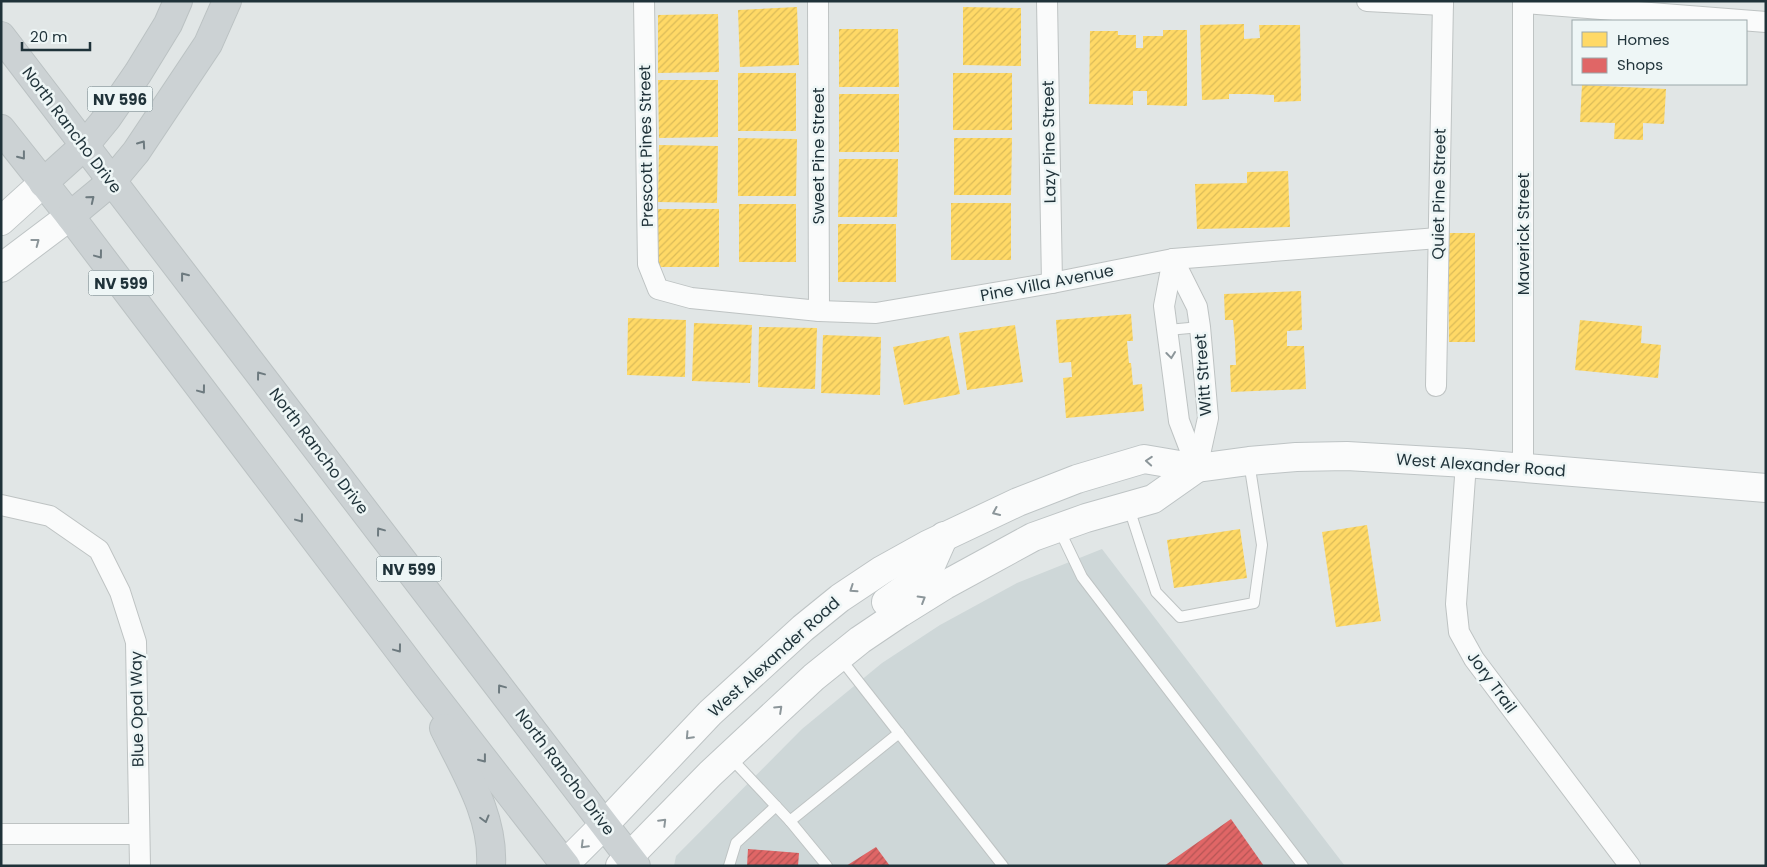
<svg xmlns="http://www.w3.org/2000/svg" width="1767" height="867" font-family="Poppins,sans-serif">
<defs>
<pattern id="homes-hatch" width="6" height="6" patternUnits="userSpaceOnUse" patternTransform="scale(1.25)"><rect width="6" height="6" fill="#ffd966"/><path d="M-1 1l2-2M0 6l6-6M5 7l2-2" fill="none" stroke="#dabb59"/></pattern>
<pattern id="shops-hatch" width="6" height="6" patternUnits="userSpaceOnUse" patternTransform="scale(1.25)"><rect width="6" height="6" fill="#e06666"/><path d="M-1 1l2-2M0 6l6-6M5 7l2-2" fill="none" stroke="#b55555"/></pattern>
</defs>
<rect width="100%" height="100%" fill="#e1e6e6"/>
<polygon fill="#ced7d8" points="1102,549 1345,866 674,866 676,856 802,729 882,663 940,625 1017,583"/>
<g fill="url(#homes-hatch)">
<polygon points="797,7 799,65 740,67 738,10"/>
<polygon points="963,7 1021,8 1021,66 963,65"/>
<polygon points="718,14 719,72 658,73 658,15"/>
<polygon points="1244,24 1244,39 1260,38 1259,25 1300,25 1301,101 1274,102 1274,95 1252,94 1229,94 1229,99 1202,100 1200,25"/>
<polygon points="839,29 898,29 899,87 839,87"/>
<polygon points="1163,30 1187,30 1187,106 1147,105 1147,91 1133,91 1133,105 1089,104 1090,31 1118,31 1118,35 1136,35 1136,48 1143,48 1143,36 1163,36"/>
<rect x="738" y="73" width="58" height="58"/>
<rect x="953" y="73" width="59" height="57"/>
<polygon points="658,80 718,80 718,137 659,138"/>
<polygon points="1582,85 1666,89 1664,124 1643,123 1643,140 1614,139 1615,123 1580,122"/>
<rect x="839" y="94" width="60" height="58"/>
<polygon points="738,138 797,139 796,196 738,196"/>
<polygon points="954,138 1012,138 1011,195 954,195"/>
<polygon points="659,145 718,146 717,203 658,202"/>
<polygon points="839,159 898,159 897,217 838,217"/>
<polygon points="1288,171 1290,227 1197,229 1195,184 1247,183 1247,172"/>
<rect x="951" y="203" width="60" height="57"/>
<rect x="739" y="204" width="57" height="58"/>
<rect x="658" y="209" width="61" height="58"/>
<rect x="838" y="224" width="58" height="58"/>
<polygon points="1448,233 1475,233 1475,342 1449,342"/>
<polygon points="1301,291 1302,330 1287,331 1287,346 1304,346 1306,389 1231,392 1230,365 1236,365 1235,342 1233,320 1225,320 1224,294"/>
<polygon points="1131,314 1133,341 1127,341 1129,363 1131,363 1133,385 1142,384 1144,411 1066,418 1063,378 1072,377 1071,362 1059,363 1056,320"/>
<polygon points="628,318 686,320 685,377 627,375"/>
<polygon points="1580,320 1642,326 1641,343 1661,345 1658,378 1575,370"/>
<polygon points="694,323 752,325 750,383 692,381"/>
<polygon points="1015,325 1023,382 967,390 959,333"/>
<polygon points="759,327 817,328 815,389 758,387"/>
<polygon points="823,335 881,337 880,395 821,393"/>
<polygon points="949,336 960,394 904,405 893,347"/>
<polygon points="1367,525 1381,621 1336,627 1322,532"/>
<polygon points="1240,529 1247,578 1174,588 1167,540"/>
</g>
<g fill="url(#shops-hatch)">
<polygon points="1231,819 1264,866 1164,866"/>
<polygon points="876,847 890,866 846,866"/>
<polygon points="748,849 799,853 798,866 747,866"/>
</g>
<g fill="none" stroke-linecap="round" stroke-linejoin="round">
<g stroke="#bec3c3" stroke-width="12">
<g id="service">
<polyline points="1168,330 1200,327"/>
<polyline points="1129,508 1156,592 1180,617 1254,603 1262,545 1249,462"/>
<polyline points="1059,529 1082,577 1303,866"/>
<polyline points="840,658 1003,866"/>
<polyline points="729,756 790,821 899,733"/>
<polyline points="790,821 827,866"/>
<polyline points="729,866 736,843 776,806"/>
</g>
</g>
<g stroke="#bec3c3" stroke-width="22">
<g id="minor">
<polyline points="644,1 648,264 658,289 691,298 819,311 876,313 1052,283 1173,259 1438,238"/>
<polyline points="818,1 819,311"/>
<polyline points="1047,1 1052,283"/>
<polyline points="1367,1 1443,5"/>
<polyline points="1523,1 1523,467"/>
<polyline points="1523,3 1766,22"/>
<polyline points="1173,259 1197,307 1200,327 1208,418 1197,468"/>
<polyline points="1173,259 1164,306 1179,421 1197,468"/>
<polyline points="1436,386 1443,1"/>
<polyline points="1466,463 1456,604 1459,632 1474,659 1630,866"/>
<polyline points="1,505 50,516 99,550 120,592 136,642 140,866"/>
<polyline points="1,834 139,834"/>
</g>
</g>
<g stroke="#bec4c5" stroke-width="30">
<g id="secondary">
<polyline points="1,221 43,183"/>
<polyline points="1,268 70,216"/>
<polyline points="886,602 928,572 944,536"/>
<polyline points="563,866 605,824 710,713 803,628 840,598 882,570 927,545 1018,502 1077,479 1144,459 1197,468 1249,461 1296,457 1347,456 1466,463 1766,488"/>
<polyline points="620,866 710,774 814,677 860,640 900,613 945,585 1033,537 1086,518 1153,499 1197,468"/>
</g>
</g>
<g stroke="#bbc2c3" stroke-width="30">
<g id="primary">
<polyline points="1,36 636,866"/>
<polyline points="1,129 70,216 421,679 566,866"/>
<polyline points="43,183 84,146 107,118 138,73 168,24 178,1"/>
<polyline points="70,216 111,182 136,152 208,44 227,1"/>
<path d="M444 728C465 771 494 816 491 866"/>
</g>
</g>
<use href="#service" stroke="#fafbfb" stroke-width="10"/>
<use href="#minor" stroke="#fafbfb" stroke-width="20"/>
<use href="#secondary" stroke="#fafbfb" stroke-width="28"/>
<use href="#primary" stroke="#ccd2d4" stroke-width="28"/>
</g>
<defs><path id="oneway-chevron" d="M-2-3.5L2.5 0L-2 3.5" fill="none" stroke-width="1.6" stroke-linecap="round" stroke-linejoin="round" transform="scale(1.25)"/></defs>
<g stroke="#6d7a7f">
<use href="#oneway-chevron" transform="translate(142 144) rotate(-55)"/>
<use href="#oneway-chevron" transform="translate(22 156) rotate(52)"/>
<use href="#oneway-chevron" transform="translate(91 199) rotate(-39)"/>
<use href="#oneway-chevron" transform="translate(99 255) rotate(53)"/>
<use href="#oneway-chevron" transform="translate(184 276) rotate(-128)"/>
<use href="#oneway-chevron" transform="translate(260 375) rotate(-127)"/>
<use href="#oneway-chevron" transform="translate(202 390) rotate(53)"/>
<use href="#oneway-chevron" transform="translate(300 519) rotate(53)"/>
<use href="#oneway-chevron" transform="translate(380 531) rotate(-127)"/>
<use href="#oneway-chevron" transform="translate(398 649) rotate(53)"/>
<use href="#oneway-chevron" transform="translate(501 688) rotate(-127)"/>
<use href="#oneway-chevron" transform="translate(483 759) rotate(52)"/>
<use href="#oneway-chevron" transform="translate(485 819) rotate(75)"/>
</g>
<g stroke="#8c969a">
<use href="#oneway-chevron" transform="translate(36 242) rotate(-37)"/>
<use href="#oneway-chevron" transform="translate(1171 355) rotate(83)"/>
<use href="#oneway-chevron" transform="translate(1149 461) rotate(-176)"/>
<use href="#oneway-chevron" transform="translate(996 512) rotate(156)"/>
<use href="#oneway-chevron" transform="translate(853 589) rotate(146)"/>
<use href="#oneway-chevron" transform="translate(922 599) rotate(-31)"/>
<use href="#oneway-chevron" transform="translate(779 709) rotate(-43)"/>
<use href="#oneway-chevron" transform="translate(689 736) rotate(133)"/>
<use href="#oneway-chevron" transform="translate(663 822) rotate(-45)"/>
<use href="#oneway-chevron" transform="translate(584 845) rotate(135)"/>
</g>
<g text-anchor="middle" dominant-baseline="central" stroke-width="5" stroke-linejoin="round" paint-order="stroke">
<g fill="#eef6f6" stroke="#5d6d72" stroke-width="1">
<rect x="87.5" y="86.5" width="65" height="25" rx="4"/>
<rect x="88.5" y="270.5" width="65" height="25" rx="4"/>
<rect x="376.5" y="556.5" width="65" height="25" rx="4"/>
</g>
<g font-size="15" font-weight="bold" fill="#1f3239">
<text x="120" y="99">NV 596</text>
<text x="121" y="283">NV 599</text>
<text x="409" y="569">NV 599</text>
</g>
<g font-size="16" fill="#1f3239" stroke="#eef6f6">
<text transform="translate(72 130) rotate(53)">North Rancho Drive</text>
<text transform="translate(1049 142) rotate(-91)">Lazy Pine Street</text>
<text transform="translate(646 146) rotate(-91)">Prescott Pines Street</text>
<text transform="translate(818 156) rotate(-90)">Sweet Pine Street</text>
<text transform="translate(1439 194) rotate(-89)">Quiet Pine Street</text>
<text transform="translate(1523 234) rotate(-90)">Maverick Street</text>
<text transform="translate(1047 283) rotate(-11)">Pine Villa Avenue</text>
<text transform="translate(1203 375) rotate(-94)">Witt Street</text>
<text transform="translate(319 451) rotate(53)">North Rancho Drive</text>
<text transform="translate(1481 465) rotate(4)">West Alexander Road</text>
<text transform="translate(774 657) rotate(-42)">West Alexander Road</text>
<text transform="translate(1492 682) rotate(54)">Jory Trail</text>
<text transform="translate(137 709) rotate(-91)">Blue Opal Way</text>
<text transform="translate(565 772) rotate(53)">North Rancho Drive</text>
</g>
</g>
<rect width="1767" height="867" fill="none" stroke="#1f3239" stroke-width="5"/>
<rect x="1572" y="20" width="175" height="65" fill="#eef6f6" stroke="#9ba8aa"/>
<rect x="1582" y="32" width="25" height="15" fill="#ffd966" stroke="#9ba8aa"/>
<text x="1617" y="45" font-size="15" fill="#1f3239">Homes</text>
<rect x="1582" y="58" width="25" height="15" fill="#e06666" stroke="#9ba8aa"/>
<text x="1617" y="70" font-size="15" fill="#1f3239">Shops</text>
<path d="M22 42v8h68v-8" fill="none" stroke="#1f3239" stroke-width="2.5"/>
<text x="30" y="42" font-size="15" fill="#1f3239" stroke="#eef6f6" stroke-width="4" paint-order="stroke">20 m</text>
</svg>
